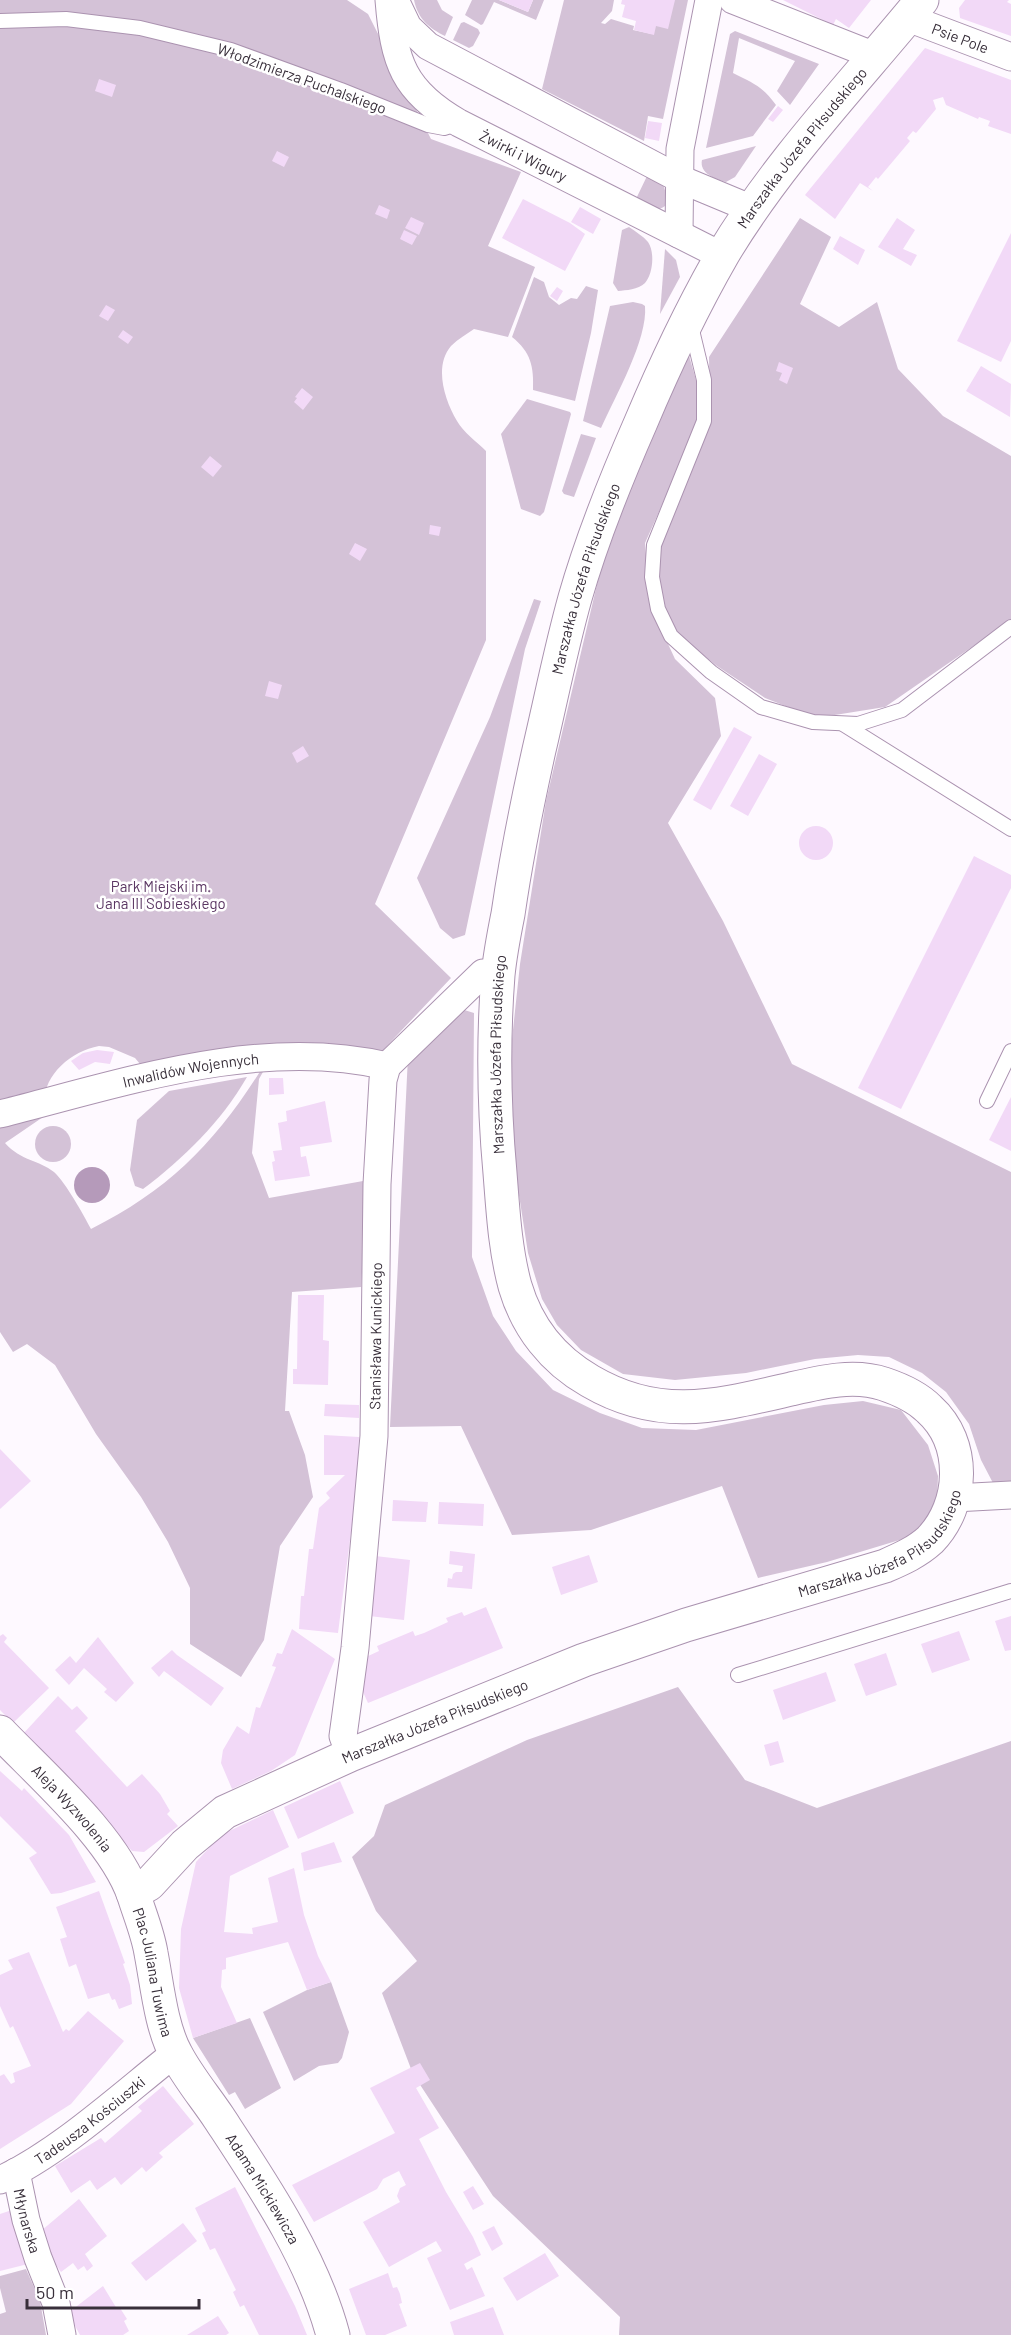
<svg xmlns="http://www.w3.org/2000/svg" width="1011" height="2335" font-family="Barlow,sans-serif">
<rect width="100%" height="100%" fill="#fef9ff"/>
<g fill="#d4c2d7" fill-rule="evenodd">
<path d="M0 0H347L368 14 431 139 521 172 488 246 535 267 508 337 474 329C467 334 458 339 451 346 434 366 444 399 457 421 463 432 477 442 486 451V640L375 904 451 978 367 1067 268 1063 259 1079 252 1153 269 1198 363 1181V1257L361 1287 292 1292 285 1411H289L305 1455 313 1497 280 1546 264 1640 241 1677 190 1644V1588L168 1542 141 1497 96 1434 55 1365 27 1344 13 1352 0 1332ZM99 1046 109 1047 135 1058 151 1077 261 1070C215 1143 169 1190 91 1229 83 1214 66 1183 54 1172 39 1160 21 1161 5 1143L46 1115C36 1082 67 1052 99 1046Z"/>
<path d="M414 0H437L442 10 453 17 445 36C429 28 418 19 414 0Z"/>
<polygon points="472,0 499,0 528,12 533,0 544,0 536,20 494,2 483,24 481,25 465,15"/>
<polygon points="564,0 614,0 612,11 601,23 605,24 611,19 634,26 633,30 652,34 655,25 674,0 688,0 663,119 648,116 644,141 542,89"/>
<polygon points="464,22 478,29 480,33 473,46 469,48 453,40 461,23"/>
<path d="M735 31 819 64 790 105 777 91 795 61 739 38 733 73C753 83 762 86 776 105L753 136 706 148 730 34Z"/>
<path d="M756 146 735 177 726 182C715 179 699 173 702 160Z"/>
<path d="M648 174C665 183 667 187 665 206 655 214 646 206 635 201Z"/>
<polygon points="800,218 831,237 800,304 839,327 877,302 898,369 943,416 1011,456 1011,620 885,707 816,718 765,698 717,666 676,633 663,605 657,580 661,544 710,422 709,357"/>
<path d="M629 227C636 232 643 236 648 242 655 252 653 274 645 283 638 290 626 290 618 291L613 283 622 230Z"/>
<polygon points="665,249 676,260 680,277 660,314"/>
<path d="M534 277 544 282 549 297 559 305 571 298 577 299 586 286 598 290 591 333 575 401 533 390C534 367 531 352 512 337Z"/>
<path d="M633 302 642 304 645 306C648 339 615 397 601 428L583 421 610 306Z"/>
<polygon points="686,345 698,387 696,429 645,543 650,605 675,659 715,698 721,736 668,823 723,921 792,1064 1011,1172 1011,1484 993,1483 981,1460 969,1424 946,1392 922,1373 889,1357 858,1355 815,1359 746,1373 675,1380 623,1374 581,1350 557,1325 542,1299 528,1253 505,1105 520,964 546,801 611,525"/>
<polygon points="527,399 570,412 571,414 544,512 540,516 521,509 501,434"/>
<polygon points="581,434 596,438 574,497 564,494 562,491"/>
<polygon points="534,599 541,601 525,649 465,935 453,939 440,928 417,878 490,717"/>
<polygon points="461,1009 474,1013 472,1257 493,1316 516,1351 553,1390 600,1413 642,1428 696,1430 824,1405 863,1401 901,1410 928,1445 938,1476 937,1503 916,1535 827,1562 758,1578 722,1486 591,1530 512,1535 461,1426 390,1427 408,1056"/>
<path d="M247 1077C221 1122 184 1158 143 1189L135 1186 130 1170 137 1120 169 1091Z"/>
<circle cx="53" cy="1144" r="18"/>
<polygon points="678,1687 745,1780 817,1808 1011,1741 1011,2335 619,2335 620,2317 493,2196 413,2074 382,1993 417,1961 376,1911 352,1857 374,1836 385,1805 527,1740"/>
<polygon points="331,1982 349,2032 342,2058 338,2063 319,2066 294,2081 263,2012 307,1990"/>
<polygon points="250,2018 281,2088 245,2109 235,2092 229,2095 193,2038"/>
<polygon points="26,2269 40,2301 46,2335 0,2335 0,2314 6,2312 0,2288 0,2276"/>
</g>
<circle fill="#b59aba" cx="92" cy="1185" r="18"/>
<g fill="#f2d9f7">
<polygon points="499,0 533,0 528,12"/>
<polygon points="622,0 675,0 668,29 656,26 654,35 634,30 636,21 622,17 625,5 621,4"/>
<polygon points="783,0 871,0 849,28 836,19 833,25"/>
<polygon points="965,0 1009,0 1007,2 1011,4 1011,36 960,18 959,8"/>
<polygon points="925,48 1011,80 1011,134 988,126 990,121 979,117 978,119 946,105 943,97 933,100 936,109 917,132 916,133 913,131 907,138 910,141 878,179 876,177 868,187 873,191 860,183 835,219 805,195"/>
<polygon points="99,79 116,85 112,97 95,91"/>
<polygon points="778,106 783,110 773,122 768,119"/>
<polygon points="648,121 662,123 659,141 645,138"/>
<polygon points="277,151 289,157 284,167 272,161"/>
<polygon points="523,199 570,223 585,234 565,271 502,238"/>
<polygon points="379,205 390,210 387,219 375,214"/>
<polygon points="580,207 601,219 593,234 571,222"/>
<polygon points="411,217 424,223 419,235 405,228"/>
<polygon points="897,218 915,230 903,249 917,255 911,266 878,247"/>
<polygon points="404,230 417,236 412,245 400,239"/>
<polygon points="1011,233 1011,341 1001,362 957,341"/>
<polygon points="840,236 865,250 858,265 833,249"/>
<polygon points="557,287 563,291 557,301 550,296"/>
<polygon points="106,305 115,310 108,321 99,316"/>
<polygon points="123,330 133,337 128,344 118,337"/>
<polygon points="779,362 793,368 787,384 779,380 782,373 776,371"/>
<polygon points="981,366 1011,384 1010,417 966,391"/>
<polygon points="302,388 313,397 303,410 294,402 297,398 295,397"/>
<polygon points="210,456 222,466 213,477 201,467"/>
<polygon points="430,525 441,527 439,536 429,534"/>
<polygon points="355,543 367,549 360,561 349,554"/>
<polygon points="269,681 282,685 278,699 265,696"/>
<polygon points="734,727 752,737 711,810 693,800"/>
<polygon points="303,746 309,756 297,763 292,753"/>
<polygon points="759,754 777,764 748,816 730,806"/>
<circle cx="816" cy="843" r="17"/>
<polygon points="974,856 1011,875 1011,888 901,1109 858,1088"/>
<polygon points="97,1050 114,1052 110,1064 95,1062 79,1070 71,1061 83,1053"/>
<polygon points="269,1078 283,1078 284,1094 269,1095"/>
<polygon points="1011,1097 1011,1151 989,1140"/>
<polygon points="325,1101 332,1142 300,1147 301,1157 306,1156 310,1176 275,1181 272,1162 275,1161 273,1151 282,1150 278,1123 287,1121 286,1111"/>
<polygon points="298,1295 324,1295 323,1340 329,1341 328,1385 293,1384 293,1369 297,1369"/>
<polygon points="325,1404 359,1405 359,1418 324,1416"/>
<polygon points="324,1435 359,1437 358,1478 338,1633 299,1629 301,1596 304,1596 309,1549 313,1549 319,1508 330,1498 326,1493 345,1475 324,1475"/>
<polygon points="0,1449 31,1481 0,1509"/>
<polygon points="393,1500 428,1502 426,1522 392,1521"/>
<polygon points="439,1502 484,1504 483,1526 438,1524"/>
<polygon points="450,1551 475,1554 472,1589 447,1587 448,1578 452,1579 453,1574 456,1572 462,1572 463,1566 449,1564"/>
<polygon points="589,1555 598,1582 561,1595 552,1567"/>
<polygon points="375,1556 410,1560 404,1620 369,1616"/>
<polygon points="486,1607 503,1648 368,1703 359,1683 366,1657 379,1651 377,1646 413,1631 415,1636 424,1633 448,1622 446,1618 462,1612 464,1616"/>
<polygon points="1011,1616 1011,1650 1005,1651 995,1621"/>
<polygon points="292,1629 335,1659 295,1755 271,1771 232,1789 221,1763 223,1750 237,1726 249,1734 256,1707 260,1708 276,1667 272,1666 277,1653 282,1654"/>
<polygon points="959,1631 970,1660 932,1673 921,1644"/>
<polygon points="3,1634 7,1638 4,1642 49,1688 13,1723 0,1710 0,1636"/>
<polygon points="98,1637 134,1683 116,1702 104,1692 107,1689 84,1668 69,1685 55,1670 70,1656 76,1663"/>
<polygon points="172,1650 177,1655 224,1688 211,1706 164,1671 159,1677 151,1668"/>
<polygon points="886,1653 897,1685 866,1696 854,1664"/>
<polygon points="826,1672 836,1701 783,1720 773,1690"/>
<polygon points="58,1696 72,1710 77,1706 88,1718 75,1731 127,1787 142,1774 160,1794 170,1811 167,1814 178,1826 144,1852 132,1851 88,1800 23,1734"/>
<polygon points="778,1741 784,1762 770,1766 764,1745"/>
<polygon points="0,1771 22,1791 24,1788 69,1835 96,1882 61,1893 51,1894 29,1858 37,1853 0,1816"/>
<polygon points="340,1781 354,1813 298,1839 284,1807"/>
<polygon points="273,1810 289,1847 230,1876 224,1932 253,1934 252,1928 278,1922 268,1878 294,1868 304,1915 318,1956 331,1982 307,1990 288,1942 226,1958 226,1969 222,1970 221,1987 237,2023 193,2038 179,1988 181,1929 196,1862 221,1835"/>
<polygon points="334,1842 342,1862 304,1871 301,1853"/>
<polygon points="99,1891 125,1963 123,1964 130,1985 132,2004 119,2009 115,1999 112,2000 109,1993 88,1999 76,1964 69,1967 60,1939 67,1937 56,1907"/>
<polygon points="29,1952 63,2032 66,2029 69,2031 88,2011 124,2041 71,2104 0,2149 0,2076 4,2074 11,2084 15,2082 13,2073 31,2066 13,2026 10,2028 0,2006 0,1975 13,1969 8,1960"/>
<polygon points="420,2063 430,2080 416,2088 439,2128 419,2139 446,2192 473,2237 481,2255 464,2264 467,2270 472,2267 485,2296 450,2310 427,2258 442,2251 436,2241 389,2267 363,2222 400,2202 397,2196 400,2188 406,2185 399,2171 383,2179 377,2189 314,2222 292,2185 395,2133 370,2088"/>
<polygon points="163,2086 194,2124 159,2153 163,2157 146,2172 142,2167 121,2185 115,2177 97,2190 90,2180 71,2193 55,2166 101,2138 105,2143 142,2111 138,2107"/>
<polygon points="473,2186 484,2204 473,2210 463,2192"/>
<polygon points="235,2187 295,2306 307,2335 259,2335 244,2305 240,2307 233,2292 236,2290 215,2248 210,2250 202,2233 206,2231 195,2208"/>
<polygon points="79,2199 107,2236 85,2254 93,2266 87,2271 84,2266 78,2270 73,2263 61,2272 35,2236"/>
<polygon points="12,2210 28,2264 0,2271 0,2214"/>
<polygon points="183,2223 197,2241 146,2281 131,2263"/>
<polygon points="494,2226 503,2244 492,2251 482,2232"/>
<polygon points="545,2253 559,2276 517,2301 503,2278"/>
<polygon points="388,2273 393,2288 397,2287 400,2294 402,2303 399,2304 407,2326 385,2335 366,2335 349,2289"/>
<polygon points="103,2286 117,2309 120,2308 127,2319 124,2321 129,2331 123,2335 80,2335 68,2313"/>
<polygon points="493,2307 504,2335 454,2335 450,2322"/>
<polygon points="218,2316 229,2333 226,2335 187,2335"/>
</g>
<g fill="none" stroke-linecap="round" stroke-linejoin="round">
<g stroke="#ab93b0" stroke-width="16">
<g id="service">
<polyline points="0,21 66,19 140,28 231,50 341,90 428,125 444,128 457,124"/>
<polyline points="691,326 704,380 704,421 654,545 652,577 658,609 671,636 711,672 761,707 813,722 858,724 902,710 1011,627"/>
<polyline points="843,724 1011,829"/>
<polyline points="987,1101 1011,1051"/>
<polyline points="738,1675 1011,1591"/>
</g>
</g>
<g stroke="#ab93b0" stroke-width="29">
<g id="minor">
<path id="s1" d="M389 0C394 62 403 91 459 123L722 256"/>
<polyline points="395,0 408,27 428,46 680,179 752,209"/>
<polyline points="733,0 875,56"/>
<path id="s2" d="M908 18 1011 57"/>
<polyline points="679,234 680,149 709,0"/>
<path id="s3" d="M0 1114C123 1083 259 1036 387 1066"/>
<polyline points="954,1498 1011,1495"/>
<path id="s4" d="M350 1755 343 1736 355 1648 374 1436 377 1184 383 1080 387 1066 483 973 498 974"/>
<path id="s5" d="M16 2172 26 2220 38 2258 56 2303 62 2335"/>
<path id="s6" d="M0 2180C59 2153 123 2094 175 2053"/>
</g>
</g>
<g stroke="#ab93b0" stroke-width="35">
<g id="tertiary">
<path id="s7" d="M0 1732C42 1776 115 1839 134 1896 140 1915 148 1934 151 1953 157 1984 161 2027 176 2054 188 2077 205 2097 219 2118 263 2185 312 2257 333 2335"/>
<path id="s8" d="M133 1893 149 1884 185 1845 225 1812 350 1755 584 1660 686 1625 885 1566C901 1559 917 1552 930 1540 964 1505 967 1443 929 1409 918 1398 899 1389 884 1384 854 1374 821 1382 791 1389 717 1406 660 1422 590 1381 553 1360 527 1327 515 1286 505 1249 503 1211 500 1173 494 1108 493 1041 498 975 500 955 504 934 508 914 516 859 527 804 539 750 551 699 561 648 575 598 592 538 616 479 641 422 665 365 692 308 723 254 778 162 854 83 922 0"/>
</g>
</g>
<use href="#service" stroke="#fff" stroke-width="14"/>
<use href="#minor" stroke="#fff" stroke-width="27"/>
<use href="#tertiary" stroke="#fff" stroke-width="33"/>
</g>
<g text-anchor="middle" dominant-baseline="central" stroke-width="5" stroke-linejoin="round" paint-order="stroke">
<g font-size="15" fill="#382f3a" stroke="#fff">
<text stroke="none"><textPath href="#s2" startOffset="56">Psie Pole</textPath></text>
<text transform="translate(302 78) rotate(20)">Włodzimierza Puchalskiego</text>
<text stroke="none"><textPath href="#s8" startOffset="2709">Marszałka Józefa Piłsudskiego</textPath></text>
<text stroke="none"><textPath href="#s1" startOffset="222">Żwirki i Wigury</textPath></text>
<text stroke="none"><textPath href="#s8" startOffset="2223">Marszałka Józefa Piłsudskiego</textPath></text>
<text stroke="none"><textPath href="#s8" startOffset="1737">Marszałka Józefa Piłsudskiego</textPath></text>
<text stroke="none"><textPath href="#s3" startOffset="196">Inwalidów Wojennych</textPath></text>
<text stroke="none"><textPath href="#s4" startOffset="422">Stanisława Kunickiego</textPath></text>
<text stroke="none"><textPath href="#s8" startOffset="838">Marszałka Józefa Piłsudskiego</textPath></text>
<text stroke="none"><textPath href="#s8" startOffset="352">Marszałka Józefa Piłsudskiego</textPath></text>
<text stroke="none"><textPath href="#s7" startOffset="105">Aleja Wyzwolenia</textPath></text>
<text stroke="none"><textPath href="#s7" startOffset="292">Plac Juliana Tuwima</textPath></text>
<text stroke="none"><textPath href="#s6" startOffset="108">Tadeusza Kościuszki</textPath></text>
<text stroke="none"><textPath href="#s7" startOffset="538">Adama Mickiewicza</textPath></text>
<text stroke="none"><textPath href="#s5" startOffset="50">Młynarska</textPath></text>
</g>
<g font-size="15" fill="#5b3763" stroke="#fff">
<text x="161" y="886">Park Miejski im.<tspan x="161" dy="17">Jana III Sobieskiego</tspan></text>
</g>
</g>
<path d="M27 2299v9h172v-9" fill="none" stroke="#382f3a" stroke-width="3"/>
<text x="36" y="2299" font-size="18" fill="#382f3a" stroke="#ffffff" stroke-width="4.5" paint-order="stroke">50 m</text>
</svg>
